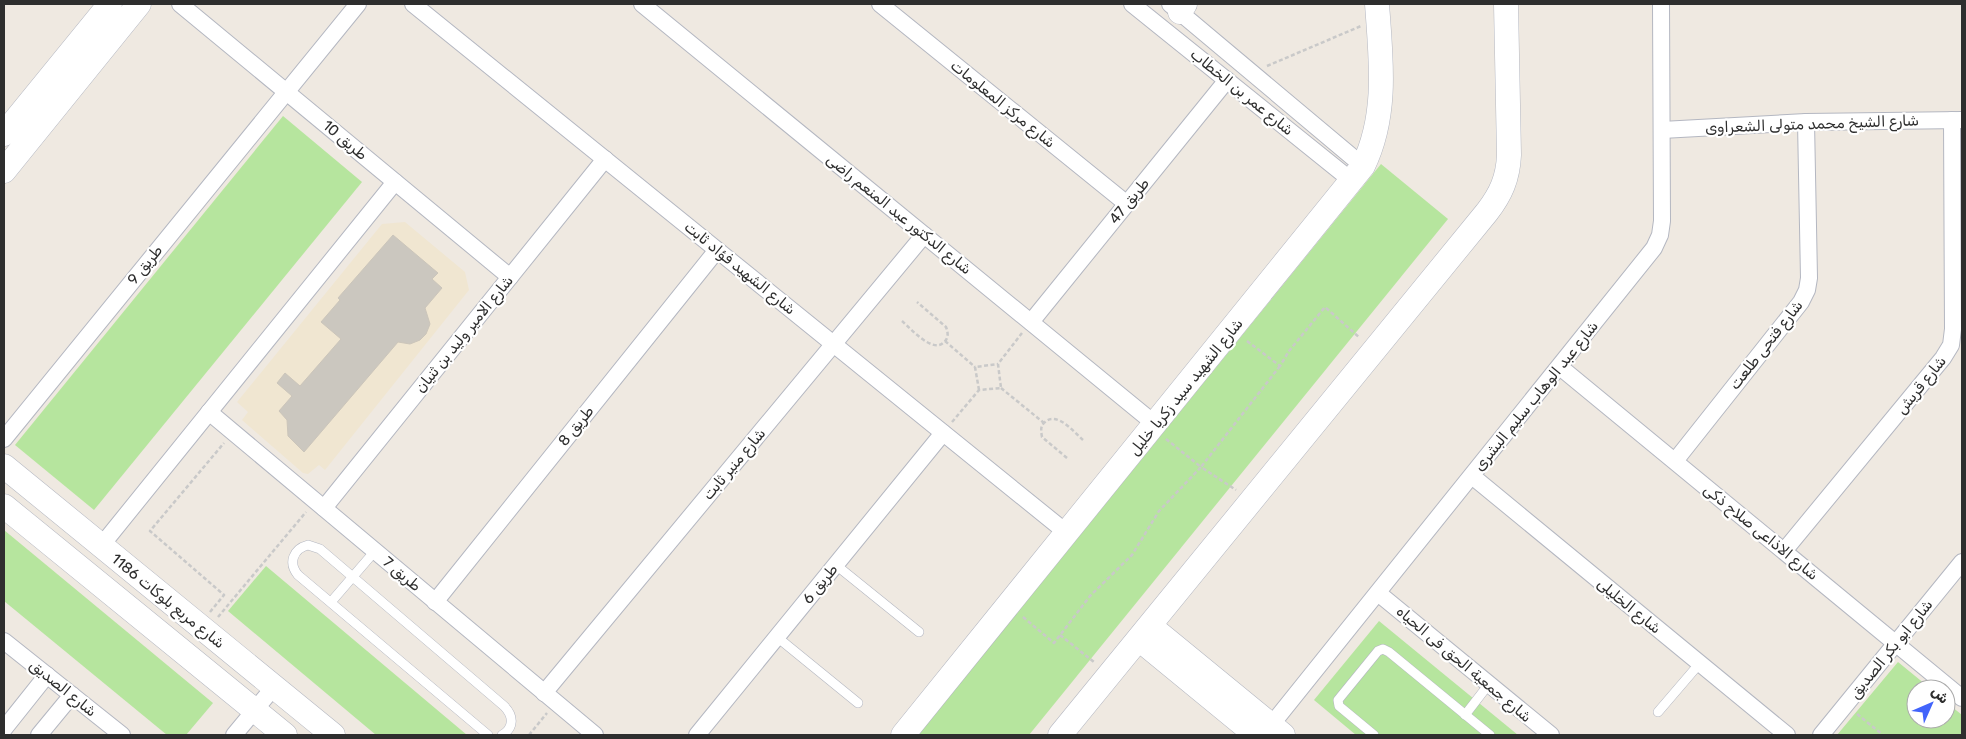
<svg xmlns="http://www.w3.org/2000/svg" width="1966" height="739" font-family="Rubik,'Noto Naskh Arabic',sans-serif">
<rect width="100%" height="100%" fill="#efe9e1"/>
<polygon fill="#f0e6d1" points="405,222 465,272 469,290 325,470 319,465 308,474 303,473 242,420 248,412 237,402 382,224"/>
<g fill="#b6e59e">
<polygon points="283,116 362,182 94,510 15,445"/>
<polygon points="1381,164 1448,219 1029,735 918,735"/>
<polygon points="4,530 213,703 186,735 167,735 4,601"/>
<polygon points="266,566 467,735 376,735 228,611"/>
<polygon points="1379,621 1518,735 1356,735 1314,700"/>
<polygon points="1898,662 1931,689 1916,689 1916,719 1946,719 1946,702 1962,715 1962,735 1837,735"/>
</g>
<polygon fill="#cbc7bf" stroke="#cbc5ba" points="393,235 438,273 432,279 442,288 425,308 430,324 426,334 420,340 410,344 398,342 304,452 288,436 287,420 279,411 292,396 277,383 285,373 300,386 341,339 321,322 340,300 338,298"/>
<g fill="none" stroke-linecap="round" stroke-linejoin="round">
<g stroke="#b4b7c1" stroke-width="10">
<g id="lane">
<polyline points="836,565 919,632"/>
<polyline points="331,602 375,551"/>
<polyline points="777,637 858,703"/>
<polyline points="1658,712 1700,663"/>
<polyline points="1465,715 1489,684"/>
<path d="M488 735 298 575C288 563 293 549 308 545L320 549 504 706C514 716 514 728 502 735"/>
<polyline points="1374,735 1339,706 1338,700 1378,651 1383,649 1389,652 1490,735"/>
</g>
</g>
<g stroke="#b4b7c1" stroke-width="18">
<g id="street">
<polyline points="180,4 510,277"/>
<polyline points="413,4 1067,533"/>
<polyline points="642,4 1155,424"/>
<polyline points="880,4 1127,204"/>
<polyline points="1132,4 1352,181"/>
<polyline points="1170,4 1363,166"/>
<polyline points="1662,130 1806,122 1962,120"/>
<polyline points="1031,322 1227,80"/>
<polyline points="1560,367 1962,698"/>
<polyline points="209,412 595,735"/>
<polyline points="4,439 358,4"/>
<polyline points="1675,461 1801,302 1807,290 1809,278 1806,122"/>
<polyline points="1472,476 1787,735"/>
<polyline points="324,508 605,159"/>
<polyline points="101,546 395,182"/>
<polyline points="1784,551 1943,358 1951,345 1953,329 1952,120"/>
<polyline points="1378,593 1551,735"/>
<polyline points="435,602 717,250"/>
<polyline points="4,641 122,735"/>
<polyline points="544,693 924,235"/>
<polyline points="4,729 47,675"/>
<polyline points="1264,734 1654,248 1660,235 1662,221 1661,4"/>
<polyline points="39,735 72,695"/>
<polyline points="234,735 274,687"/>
<polyline points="697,735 943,433"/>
<polyline points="1821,735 1962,562"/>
</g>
</g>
<g stroke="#b4b7c1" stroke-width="25">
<g id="secondary">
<polyline points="1180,12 1185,4"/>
<polyline points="4,134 110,4"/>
<polyline points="4,171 139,4"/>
<polyline points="4,466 333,735"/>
<polyline points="4,506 285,735"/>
<polyline points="1150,626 1283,735"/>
<polyline points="1139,639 1256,735"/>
<path d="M903 735 1363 166C1388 115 1381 59 1377 4"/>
<path d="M1060 735 1487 212C1501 194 1508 178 1509 155L1506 4"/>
</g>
</g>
<g stroke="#c9c9c9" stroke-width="2.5" stroke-dasharray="4 2.5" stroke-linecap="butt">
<polyline points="1267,66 1361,26"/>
<path d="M902 321C911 329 933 354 944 342 949 338 948 332 946 327L917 302"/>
<polyline points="945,341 975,367"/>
<polyline points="1247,341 1280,366 1289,351 1325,307 1360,338"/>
<polyline points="1001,388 1044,423"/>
<polyline points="979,390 975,367 998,364"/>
<polyline points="952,422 979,390 1001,388 998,364 1022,333"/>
<polyline points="1166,439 1201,467 1280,366"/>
<path d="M1067 458 1042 437C1041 431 1040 426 1045 422 1057 411 1074 432 1083 440"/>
<polyline points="210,612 224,595 150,531 224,443"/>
<polyline points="218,617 306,512"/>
<polyline points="1023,617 1054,643 1090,596 1132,555 1159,511 1201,467 1236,490"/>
<polyline points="1060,635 1094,662"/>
<polyline points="1857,714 1883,735"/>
<polyline points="529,735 547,713"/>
</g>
<use href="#lane" stroke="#fff" stroke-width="9"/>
<use href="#street" stroke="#fff" stroke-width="16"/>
<use href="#secondary" stroke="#fff" stroke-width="24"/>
</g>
<g text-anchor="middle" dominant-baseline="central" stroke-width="4.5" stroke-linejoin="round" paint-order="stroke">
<g font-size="15" fill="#2e2e2e" stroke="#fff">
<text transform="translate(1242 92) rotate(39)">شارع عمر بن الخطاب</text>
<text transform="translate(1003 104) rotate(39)">شارع مركز المعلومات</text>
<text transform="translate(1812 124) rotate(-2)">شارع الشيخ محمد متولى الشعراوى</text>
<text transform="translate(345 140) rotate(40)">طريق 10</text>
<text transform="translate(1129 201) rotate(-51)">طريق 47</text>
<text transform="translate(899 214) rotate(39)">شارع الدكتور عبد المنعم راضى</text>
<text transform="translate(145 265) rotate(-51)">طريق 9</text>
<text transform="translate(740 268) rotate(39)">شارع الشهيد فؤاد ثابت</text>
<text transform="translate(464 334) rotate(-51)">شارع الامير وليد بن ثنيان</text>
<text transform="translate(1766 345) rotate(-52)">شارع فتحى طلعت</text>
<text transform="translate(1921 385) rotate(-51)">شارع قريش</text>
<text transform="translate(1186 387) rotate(-51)">شارع الشهيد سيد زكريا خليل</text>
<text transform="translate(1536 396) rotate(-51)">شارع عبد الوهاب سليم البشرى</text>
<text transform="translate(576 426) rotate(-51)">طريق 8</text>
<text transform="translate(734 464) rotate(-50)">شارع منير ثابت</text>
<text transform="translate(1761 532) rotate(39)">شارع الاذاعى صلاح ذكى</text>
<text transform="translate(402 574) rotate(40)">طريق 7</text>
<text transform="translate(820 584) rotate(-51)">طريق 6</text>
<text transform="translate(168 601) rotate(39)">شارع مربع بلوكات 1186</text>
<text transform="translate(1629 606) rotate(39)">شارع الخليلى</text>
<text transform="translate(1891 649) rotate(-51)">شارع ابو بكر الصديق</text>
<text transform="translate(1464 664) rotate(40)">شارع جمعية الحق فى الحياه</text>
<text transform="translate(63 688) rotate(39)">شارع الصديق</text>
</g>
</g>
<rect width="1966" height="739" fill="none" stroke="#2e2e2e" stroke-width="10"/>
<g transform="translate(1931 704) rotate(45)"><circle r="24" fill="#ffffff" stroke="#ababab"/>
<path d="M0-4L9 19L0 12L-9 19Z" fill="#4264fb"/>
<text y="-8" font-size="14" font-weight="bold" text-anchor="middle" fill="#2e2e2e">ش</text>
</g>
</svg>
